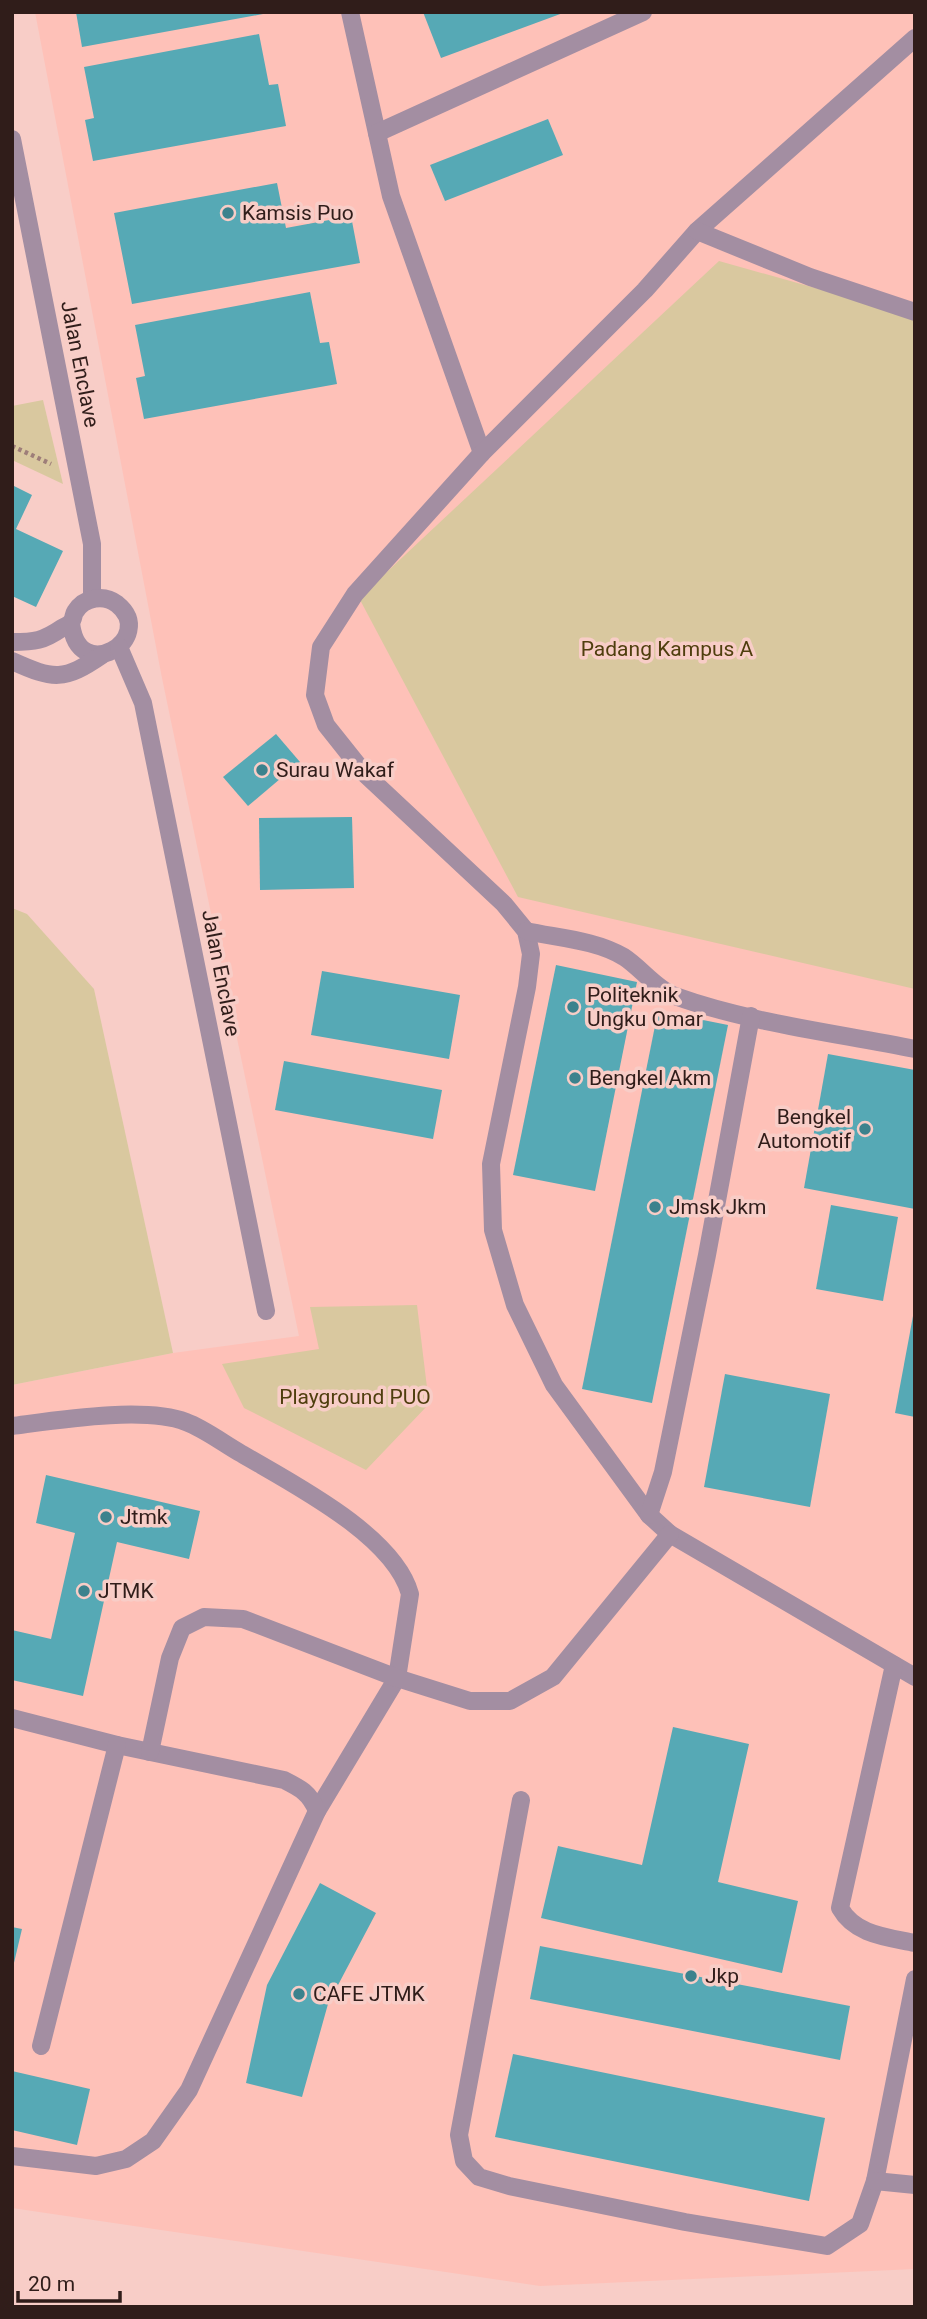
<svg xmlns="http://www.w3.org/2000/svg" width="927" height="2319" font-family="Roboto,sans-serif">
<rect width="100%" height="100%" fill="#f8cdc7"/>
<polygon fill="#fec1b8" points="35,12 915,12 915,2269 540,2286 12,2208 12,1385 173,1353 299,1336 162,678"/>
<g fill="#d9c89f">
<polygon points="719,261 915,316 915,989 518,897 359,598"/>
<polygon points="43,400 63,484 12,460 12,406"/>
<polygon points="12,908 27,914 94,989 173,1353 12,1385"/>
<polygon points="417,1305 429,1404 366,1470 244,1408 222,1364 319,1349 310,1307"/>
</g>
<g fill="#56a9b5">
<polygon points="76,12 263,12 263,14 82,47"/>
<polygon points="423,12 563,12 563,13 441,58"/>
<polygon points="259,34 269,85 278,84 286,126 93,161 85,120 94,118 84,67"/>
<polygon points="548,119 563,155 445,201 430,165"/>
<polygon points="277,183 286,228 351,216 360,263 132,304 114,213"/>
<polygon points="310,292 320,343 329,342 337,384 144,419 136,378 145,376 135,325"/>
<polygon points="12,485 32,495 16,529 63,551 36,607 12,596"/>
<polygon points="276,734 300,762 248,806 223,777"/>
<polygon points="352,817 354,888 260,890 259,818"/>
<polygon points="556,965 637,982 595,1191 513,1175"/>
<polygon points="322,971 460,995 449,1059 311,1035"/>
<polygon points="658,1011 728,1025 652,1403 582,1389"/>
<polygon points="828,1054 915,1070 915,1209 804,1188"/>
<polygon points="284,1061 442,1090 433,1139 275,1110"/>
<polygon points="831,1205 898,1217 883,1301 816,1289"/>
<polygon points="913,1316 915,1316 915,1417 895,1413"/>
<polygon points="725,1374 830,1394 810,1507 704,1487"/>
<polygon points="46,1475 200,1511 189,1559 117,1542 83,1696 12,1680 12,1630 51,1639 75,1533 36,1523"/>
<polygon points="673,1727 749,1744 718,1882 798,1901 782,1973 541,1918 558,1846 642,1865"/>
<polygon points="320,1883 376,1913 328,2004 302,2097 246,2083 267,1985"/>
<polygon points="12,1927 22,1929 13,1967 12,1967"/>
<polygon points="540,1946 850,2006 840,2060 530,1999"/>
<polygon points="513,2054 825,2118 809,2201 495,2137"/>
<polygon points="12,2071 90,2089 77,2145 12,2130"/>
</g>
<g fill="none" stroke-linecap="round" stroke-linejoin="round">
<polyline stroke="#9e7e79" stroke-width="4.5" stroke-dasharray="3.5 3.5" stroke-linecap="butt" points="12,446 51,464"/>
<g stroke="#a38ea2" stroke-width="18">
<polyline points="350,12 391,196 482,453"/>
<polyline points="915,38 697,231 645,290 482,453 355,594 321,647 315,695 326,725 365,774 504,904 526,931 531,954 527,987 491,1164 493,1230 515,1305 554,1385 649,1515 670,1534 915,1677"/>
<polyline points="377,133 643,12"/>
<polyline points="697,231 810,277 915,312"/>
<path d="M526 931C558 938 596 940 624 957 641 968 656 989 675 996 750 1023 836 1033 915 1049"/>
<path d="M12 1426C58 1420 144 1406 186 1422 205 1429 224 1444 242 1454 291 1483 394 1535 410 1594L397 1678 317 1811"/>
<polyline points="649,1515 663,1472 707,1255 751,1016"/>
<path d="M894 1665 840 1908C855 1935 887 1937 915 1943"/>
<path d="M12 1718 117 1745 284 1780C300 1788 310 1793 317 1811L189 2090 153 2141 126 2159 96 2166 12 2156"/>
<polyline points="150,1752 170,1658 182,1628 204,1617 243,1619 397,1678 470,1701 510,1701 553,1677 670,1534"/>
<polyline points="521,1800 459,2135 464,2161 479,2177 509,2186 685,2222 827,2246 860,2224 875,2181 915,1979"/>
<polyline points="41,2046 117,1745"/>
<polyline points="875,2181 915,2185"/>
</g>
<g stroke="#a38ea2" stroke-width="18">
<polyline points="12,139 92,544 92,599"/>
<path d="M12 642C35 642 43 641 62 628 65 626 69 625 71 622 74 619 73 615 75 612 84 597 104 594 117 604 159 638 77 688 71 622"/>
<polyline points="119,647 143,703 266,1311"/>
<path d="M12 661C54 680 64 681 102 655"/>
</g>
</g>
<g fill="#3c828d" stroke="#f8cdc7" stroke-width="2.5">
<circle cx="228" cy="213" r="7"/>
<circle cx="262" cy="770" r="7"/>
<circle cx="573" cy="1007" r="7"/>
<circle cx="575" cy="1078" r="7"/>
<circle cx="865" cy="1129" r="7"/>
<circle cx="655" cy="1207" r="7"/>
<circle cx="106" cy="1517" r="7"/>
<circle cx="84" cy="1591" r="7"/>
<circle cx="691" cy="1976" r="7"/>
<circle cx="299" cy="1994" r="7"/>
</g>
<g text-anchor="middle" dominant-baseline="central" stroke-width="7" stroke-linejoin="round" paint-order="stroke">
<g font-size="21" fill="#301d1a" stroke="#f8cdc7" text-anchor="start">
<text x="242" y="213">Kamsis Puo</text>
<text x="276" y="770">Surau Wakaf</text>
<text x="587" y="995">Politeknik<tspan x="587" dy="24">Ungku Omar</tspan></text>
<text x="589" y="1078">Bengkel Akm</text>
<text x="851" y="1117" text-anchor="end">Bengkel<tspan x="851" dy="24">Automotif</tspan></text>
<text x="669" y="1207">Jmsk Jkm</text>
<text x="120" y="1517">Jtmk</text>
<text x="98" y="1591">JTMK</text>
<text x="705" y="1976">Jkp</text>
<text x="313" y="1994">CAFE JTMK</text>
</g>
<g font-size="21" fill="#301d1a" stroke="#f8cdc7">
<text transform="translate(80 364) rotate(79)">Jalan Enclave</text>
<text transform="translate(221 973) rotate(79)">Jalan Enclave</text>
</g>
<g font-size="21" fill="#4f3e0e" stroke="#f8cdc7">
<text x="667" y="649">Padang Kampus A</text>
<text x="355" y="1397">Playground PUO</text>
</g>
</g>
<rect width="927" height="2319" fill="none" stroke="#301d1a" stroke-width="28"/>
<path d="M18 2291v10h102v-10" fill="none" stroke="#301d1a" stroke-width="3.5"/>
<text x="28" y="2291" font-size="21" fill="#301d1a" stroke="#f8cdc7" stroke-width="5" paint-order="stroke">20 m</text>
</svg>
